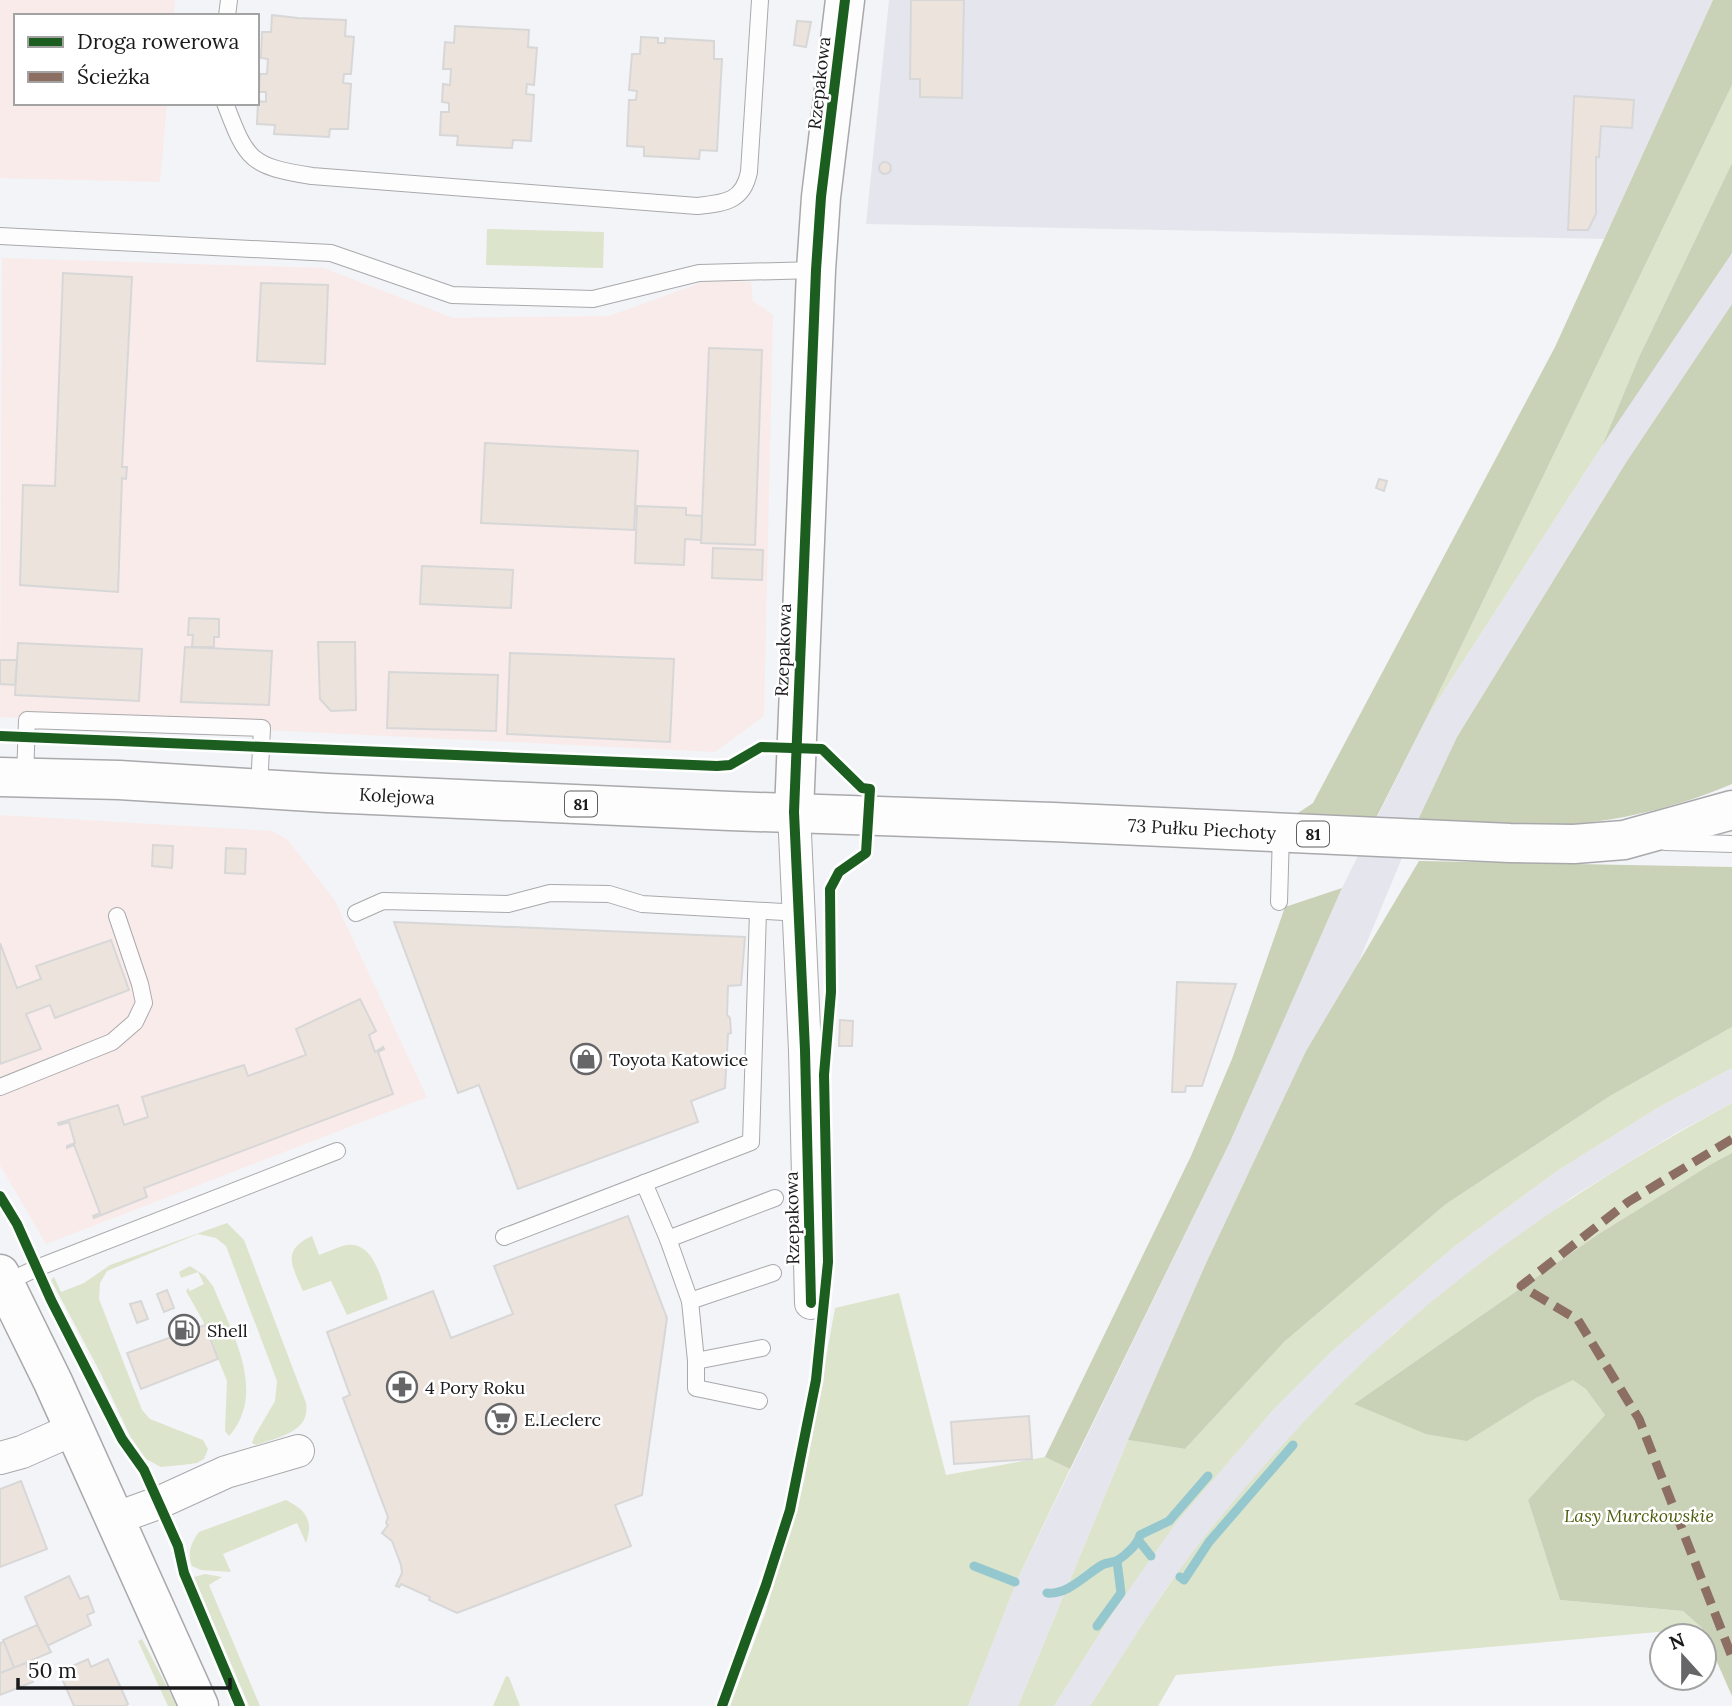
<svg xmlns="http://www.w3.org/2000/svg" width="1732" height="1706" font-family="Lora,serif">
<rect width="100%" height="100%" fill="#f3f4f7"/>
<g fill="#f9ebea">
<polygon points="0,0 175,0 174,16 16,16 16,103 167,103 160,182 0,178"/>
<polygon points="2,258 324,268 453,318 609,316 709,280 751,282 753,301 773,315 764,716 715,752 0,717"/>
<polygon points="0,815 271,831 287,839 334,899 427,1097 46,1244 0,1165"/>
</g>
<g fill="#e5e6ed">
<polygon points="889,0 1713,0 1604,239 866,224"/>
<polygon points="1732,253 1732,304 1627,461 1457,737 1417,822 1357,966 1306,1051 1207,1261 1128,1440 1018,1706 968,1706 1018,1578 1230,1142 1342,888 1427,717 1602,446"/>
<polygon points="1732,1068 1732,1103 1676,1133 1572,1197 1394,1333 1295,1434 1213,1526 1167,1587 1090,1706 1054,1706 1112,1614 1174,1524 1274,1409 1333,1350 1455,1246 1557,1171 1659,1107"/>
</g>
<g fill="#dce4cc">
<polygon points="1732,85 1732,163 1639,357 1602,446 1427,717"/>
<polygon points="487,229 604,232 603,268 486,265"/>
<polygon points="1732,1027 1732,1068 1659,1107 1557,1171 1455,1246 1333,1350 1274,1409 1175,1524 1112,1614 1054,1706 1018,1706 1128,1440 1185,1449 1284,1342 1446,1204 1610,1096"/>
<path d="M1732 1103V1153L1713 1163 1597 1235 1354 1404 1536 1398 1573 1379 1586 1388 1605 1415 1528 1500 1560 1600 1683 1611 1702 1628 1176 1675 1158 1706H1090C1130 1645 1167 1582 1213 1526 1268 1459 1329 1391 1395 1333 1497 1243 1612 1168 1732 1103Z"/>
<path d="M227 1223 244 1240 306 1403C311 1432 278 1437 256 1445L252 1443 254 1437 275 1401 277 1381 226 1246 216 1238 198 1234 107 1271 100 1283 99 1299 142 1410 150 1419 203 1440 208 1449 204 1459 197 1463 182 1465 161 1467 146 1459 130 1436 100 1372 51 1280 54 1277 61 1292 84 1283 110 1265Z"/>
<path d="M312 1236 319 1255C328 1252 337 1247 346 1245 374 1241 381 1279 388 1299L347 1315 331 1281 303 1291C292 1266 281 1250 312 1236Z"/>
<path d="M190 1266 205 1276 213 1286C231 1331 268 1392 229 1436L225 1431 227 1381 203 1321 186 1291 188 1288 190 1291 204 1284 198 1272 181 1278 179 1272Z"/>
<polygon points="899,1293 946,1475 1045,1457 1070,1469 1018,1578 968,1706 730,1706 766,1611 804,1481 835,1308"/>
<path d="M286 1500C306 1510 314 1521 306 1543L297 1523 223 1554 231 1572 201 1570 192 1566C187 1554 191 1542 199 1532Z"/>
<polygon points="205,1574 222,1577 209,1585 260,1706 249,1706 194,1577"/>
<polygon points="142,1639 177,1706 168,1706 138,1641"/>
<polygon points="506,1676 509,1677 520,1706 493,1706"/>
</g>
<g fill="#c9d1b7">
<polygon points="1713,0 1732,0 1732,85 1427,717 1375,820 1295,815 1313,803 1555,347"/>
<polygon points="1732,163 1732,253 1602,446 1639,357"/>
<path d="M1732 304V784C1681 806 1614 823 1558 825 1512 827 1464 823 1417 822L1457 737 1627 461Z"/>
<polygon points="1419,861 1732,867 1732,1027 1610,1096 1446,1204 1284,1342 1185,1449 1128,1440 1207,1261 1306,1051"/>
<polygon points="1342,888 1230,1142 1070,1469 1045,1457 1191,1156 1232,1059 1285,907"/>
<polygon points="1732,1153 1732,1696 1702,1628 1683,1611 1560,1600 1528,1500 1605,1415 1586,1389 1573,1380 1536,1398 1467,1441 1426,1434 1354,1404 1597,1235 1713,1163"/>
</g>
<g fill="none" stroke-linecap="round" stroke-linejoin="round">
<g stroke="#95c7ce" stroke-width="9">
<polyline points="1139,1541 1151,1556"/>
<polyline points="974,1566 1015,1582"/>
<polyline points="1180,1577 1184,1580 1209,1542 1293,1445"/>
<path d="M1047 1593C1068 1595 1085 1575 1102 1565 1107 1562 1113 1563 1118 1560 1126 1555 1138 1544 1140 1535L1169 1521 1208 1476"/>
<polyline points="1097,1626 1121,1593 1117,1561"/>
</g>
</g>
<g fill="#ebe3dc" stroke="#d8d7d8" stroke-width="2">
<polygon points="911,0 964,0 962,98 920,97 920,79 910,79"/>
<polygon points="272,15 298,18 346,20 345,36 354,37 351,74 344,74 343,83 351,84 348,129 330,129 329,137 274,134 275,125 257,124 258,101 266,102 266,92 259,92 260,74 267,74 268,59 261,58 262,32 271,32"/>
<polygon points="797,21 811,22 806,47 794,45"/>
<polygon points="455,26 529,30 528,47 537,48 534,85 527,84 526,94 534,95 531,141 513,140 512,148 457,145 458,136 440,135 441,112 449,112 449,103 442,102 443,84 450,85 451,69 443,69 445,42 454,43"/>
<polygon points="641,37 658,38 658,43 665,43 665,38 714,41 714,59 722,59 717,151 700,150 699,159 644,156 644,147 627,146 629,100 636,100 637,91 629,90 632,54 640,54"/>
<polygon points="1574,96 1634,100 1632,128 1601,126 1599,157 1596,157 1596,214 1588,230 1568,230"/>
<circle cx="885" cy="168" r="6"/>
<polygon points="63,273 132,277 122,467 127,467 126,479 122,478 118,592 20,585 23,485 55,486"/>
<polygon points="261,283 328,285 325,364 257,361"/>
<polygon points="709,348 762,350 755,545 701,543"/>
<polygon points="485,443 638,451 634,530 481,523"/>
<polygon points="1379,479 1387,481 1384,491 1376,488"/>
<polygon points="637,506 686,508 686,515 702,516 701,540 685,539 684,565 635,563"/>
<polygon points="713,548 763,550 762,580 712,578"/>
<polygon points="422,566 513,570 511,608 420,604"/>
<polygon points="189,618 219,619 219,637 214,637 214,647 192,647 193,635 188,635"/>
<polygon points="318,642 355,642 356,710 331,711 320,699"/>
<polygon points="18,643 142,649 139,701 15,695"/>
<polygon points="185,647 272,651 269,705 181,702"/>
<polygon points="510,653 674,659 670,742 507,734"/>
<polygon points="0,660 17,660 15,685 0,684"/>
<polygon points="389,672 498,675 496,731 387,728"/>
<polygon points="153,845 173,846 172,868 152,866"/>
<polygon points="226,848 246,849 245,874 225,873"/>
<polygon points="394,922 745,937 741,985 728,986 727,1015 730,1018 731,1033 728,1034 725,1088 691,1101 698,1122 518,1189 479,1085 458,1093"/>
<polygon points="111,940 129,990 55,1018 50,1005 26,1014 41,1049 0,1064 0,943 17,988 41,979 36,966"/>
<polygon points="1177,982 1236,984 1202,1086 1186,1086 1185,1092 1172,1092"/>
<polygon points="360,999 376,1031 369,1035 375,1052 383,1047 384,1049 378,1052 393,1094 144,1188 147,1197 94,1218 93,1216 100,1213 74,1145 67,1148 67,1146 75,1143 69,1122 59,1125 58,1123 118,1105 124,1125 148,1117 142,1097 244,1065 248,1076 306,1055 296,1029"/>
<polygon points="840,1020 853,1021 852,1046 839,1046"/>
<polygon points="628,1216 667,1318 642,1495 615,1505 631,1546 457,1613 429,1600 430,1597 401,1584 399,1587 396,1586 402,1573 401,1565 392,1541 382,1533 388,1525 386,1523 388,1517 343,1398 350,1395 327,1332 433,1291 451,1338 513,1314 494,1266"/>
<polygon points="167,1290 174,1308 164,1312 157,1294"/>
<polygon points="141,1301 148,1319 137,1323 130,1304"/>
<polygon points="205,1325 218,1359 141,1389 127,1353"/>
<polygon points="1029,1416 1032,1459 954,1464 951,1422"/>
<polygon points="21,1481 47,1549 0,1567 0,1489"/>
<polygon points="69,1576 80,1599 88,1596 94,1612 87,1615 91,1625 47,1646 25,1597"/>
<polygon points="37,1625 51,1652 14,1668 3,1640"/>
<polygon points="4,1642 14,1668 0,1673 0,1643"/>
<polygon points="88,1659 91,1667 108,1659 128,1704 125,1706 74,1706 59,1672"/>
<polygon points="26,1663 33,1682 0,1695 0,1673"/>
</g>
<g fill="none" stroke-linecap="round" stroke-linejoin="round">
<g stroke="#a9a9ac" stroke-width="18">
<g id="service">
<polyline points="227,16 229,0"/>
<path d="M225 103C247 161 250 166 312 176L697 206C724 203 743 202 749 172L760 0"/>
<polyline points="0,236 331,253 452,295 593,299 699,273 816,270"/>
<polyline points="25,778 27,720 262,728 259,789"/>
<polyline points="1665,842 1732,844"/>
<polyline points="1279,902 1281,833"/>
<polyline points="356,913 383,901 508,904 550,893 609,894 642,904 801,913"/>
<polyline points="0,1087 112,1042 135,1022 144,1003 140,984 117,916"/>
<polyline points="644,1183 668,1239 775,1198"/>
<polyline points="504,1237 751,1142 758,911"/>
<polyline points="668,1239 690,1301 773,1273"/>
<polyline points="5,1283 37,1268 337,1151"/>
<polyline points="690,1301 696,1361 762,1348"/>
<polyline points="696,1361 696,1388 759,1401"/>
</g>
</g>
<g stroke="#a9a9ac" stroke-width="34">
<g id="minor">
<polyline points="794,812 805,1050 811,1303"/>
<polyline points="0,1458 22,1452 74,1429"/>
<polyline points="114,1519 158,1503 226,1472 298,1451"/>
</g>
</g>
<g stroke="#a9a9ac" stroke-width="41">
<g id="tertiary">
<polyline points="794,812 816,270 821,197 845,0"/>
<polyline points="0,1274 53,1382 199,1706"/>
</g>
</g>
<g stroke="#a9a9ac" stroke-width="41">
<polyline id="primary" points="0,777 119,780 327,793 730,811 1053,822 1510,843 1574,844 1624,840 1732,810"/>
</g>
<use href="#service" stroke="#fdfdfe" stroke-width="16"/>
<use href="#minor" stroke="#fdfdfe" stroke-width="32"/>
<use href="#tertiary" stroke="#fdfdfe" stroke-width="38"/>
<use href="#primary" stroke="#fdfdfe" stroke-width="38"/>
<polyline stroke="#8d6e63" stroke-width="9" stroke-dasharray="18 9" stroke-linecap="butt" points="1732,1139 1628,1202 1521,1286 1578,1320 1639,1419 1732,1657"/>
<g stroke="#fff" stroke-width="15">
<g id="cycleway">
<polyline points="0,736 717,766 730,765 761,747 822,749 862,788 870,789 866,853 839,872 830,889 831,992 824,1075 828,1262 816,1380 790,1510 766,1585 722,1706"/>
<polyline points="0,1196 17,1224 51,1300 122,1439 144,1470 178,1546 184,1573 240,1706"/>
<polyline points="811,1303 805,1050 794,812 816,270 821,197 845,0"/>
</g>
</g>
<use href="#cycleway" stroke="#1b5e20" stroke-width="10"/>
</g>
<defs>
<g id="shop-ring" transform="scale(1.575)"><circle r="9.5" fill="#fff" stroke="#666669" stroke-width="1.5"/><path d="M-5-2.5h2.3a2.7 3.5 0 0 1 5.4 0H5L5.5 6h-11ZM-1.5-2.5h3a1.5 2.3 0 0 0-3 0Z" fill="#666669"/></g>
<g id="fuel-ring" transform="scale(1.575)"><circle r="9.5" fill="#fff" stroke="#666669" stroke-width="1.5"/><path d="M-5.5-6h7V0h2V4h1.3V-2.5L3-4.5l.8-.8L6-3V5H2.5V1h-1V6h-7ZM-4.2-4.7v3.2H.2V-4.7Z" fill="#666669"/></g>
<g id="pharmacy-ring" transform="scale(1.575)"><circle r="9.5" fill="#fff" stroke="#666669" stroke-width="1.5"/><path d="M-2-6h4v4h4v4h-4v4h-4v-4h-4v-4h4Z" fill="#666669"/></g>
<g id="supermarket-ring" transform="scale(1.575)"><circle r="9.5" fill="#fff" stroke="#666669" stroke-width="1.5"/><path d="M-6-5.5h2.5l.6 2H6L4.5 2H-2.5L-4.4-4H-6ZM-1.5 3.2a1.3 1.3 0 1 0 .1 0ZM3 3.2a1.3 1.3 0 1 0 .1 0Z" fill="#666669"/></g>
</defs>
<g fill-rule="evenodd">
<use href="#shop-ring" x="586" y="1059"/>
<use href="#fuel-ring" x="184" y="1330"/>
<use href="#pharmacy-ring" x="402" y="1387"/>
<use href="#supermarket-ring" x="501" y="1419"/>
</g>
<g text-anchor="middle" dominant-baseline="central" stroke-width="5" stroke-linejoin="round" paint-order="stroke">
<g fill="#fff" stroke="#5f5f60" stroke-width="2">
<rect x="565" y="791.5" width="32" height="25" rx="5"/>
<rect x="1297" y="821.5" width="32" height="25" rx="5"/>
</g>
<g font-size="16" font-weight="bold" fill="#1a1a1c">
<text x="581" y="804">81</text>
<text x="1313" y="834">81</text>
</g>
<g font-size="18" fill="#1a1a1c" stroke="#fff">
<text transform="translate(819 83) rotate(-84)">Rzepakowa</text>
<text transform="translate(783 650) rotate(-88)">Rzepakowa</text>
<text transform="translate(397 796) rotate(3)">Kolejowa</text>
<text transform="translate(1202 829) rotate(3)">73 Pułku Piechoty</text>
<text transform="translate(792 1218) rotate(-91)">Rzepakowa</text>
</g>
<g font-size="18" fill="#1a1a1c" stroke="#fff" text-anchor="start">
<text x="609" y="1059">Toyota Katowice</text>
<text x="207" y="1330">Shell</text>
<text x="425" y="1387">4 Pory Roku</text>
<text x="524" y="1419">E.Leclerc</text>
</g>
<g font-size="18" font-style="italic" fill="#4e5e0c" stroke="#fff">
<text x="1639" y="1515">Lasy Murckowskie</text>
</g>
</g>
<rect x="14" y="14" width="245" height="91" fill="#ffffff" stroke="#a3a3a4" stroke-width="2"/>
<rect x="28" y="37" width="35" height="10" fill="#1b5e20" stroke="#a3a3a4" stroke-width="2"/>
<text x="77" y="49" font-size="21" fill="#1a1a1c">Droga rowerowa</text>
<rect x="28" y="72" width="35" height="10" fill="#8d6e63" stroke="#a3a3a4" stroke-width="2"/>
<text x="77" y="84" font-size="21" fill="#1a1a1c">Ścieżka</text>
<g transform="translate(1683 1657) rotate(339)"><circle r="33" fill="#ffffff" stroke="#a3a3a4" stroke-width="2"/>
<path d="M0-5L12 26L0 18L-12 26Z" fill="#666669"/>
<text y="-10" font-size="19" font-weight="bold" text-anchor="middle" fill="#1a1a1c">N</text>
</g>
<path d="M18 1678v10h212v-10" fill="none" stroke="#1a1a1c" stroke-width="3.5"/>
<text x="28" y="1678" font-size="21" fill="#1a1a1c" stroke="#ffffff" stroke-width="5" paint-order="stroke">50 m</text>
</svg>
